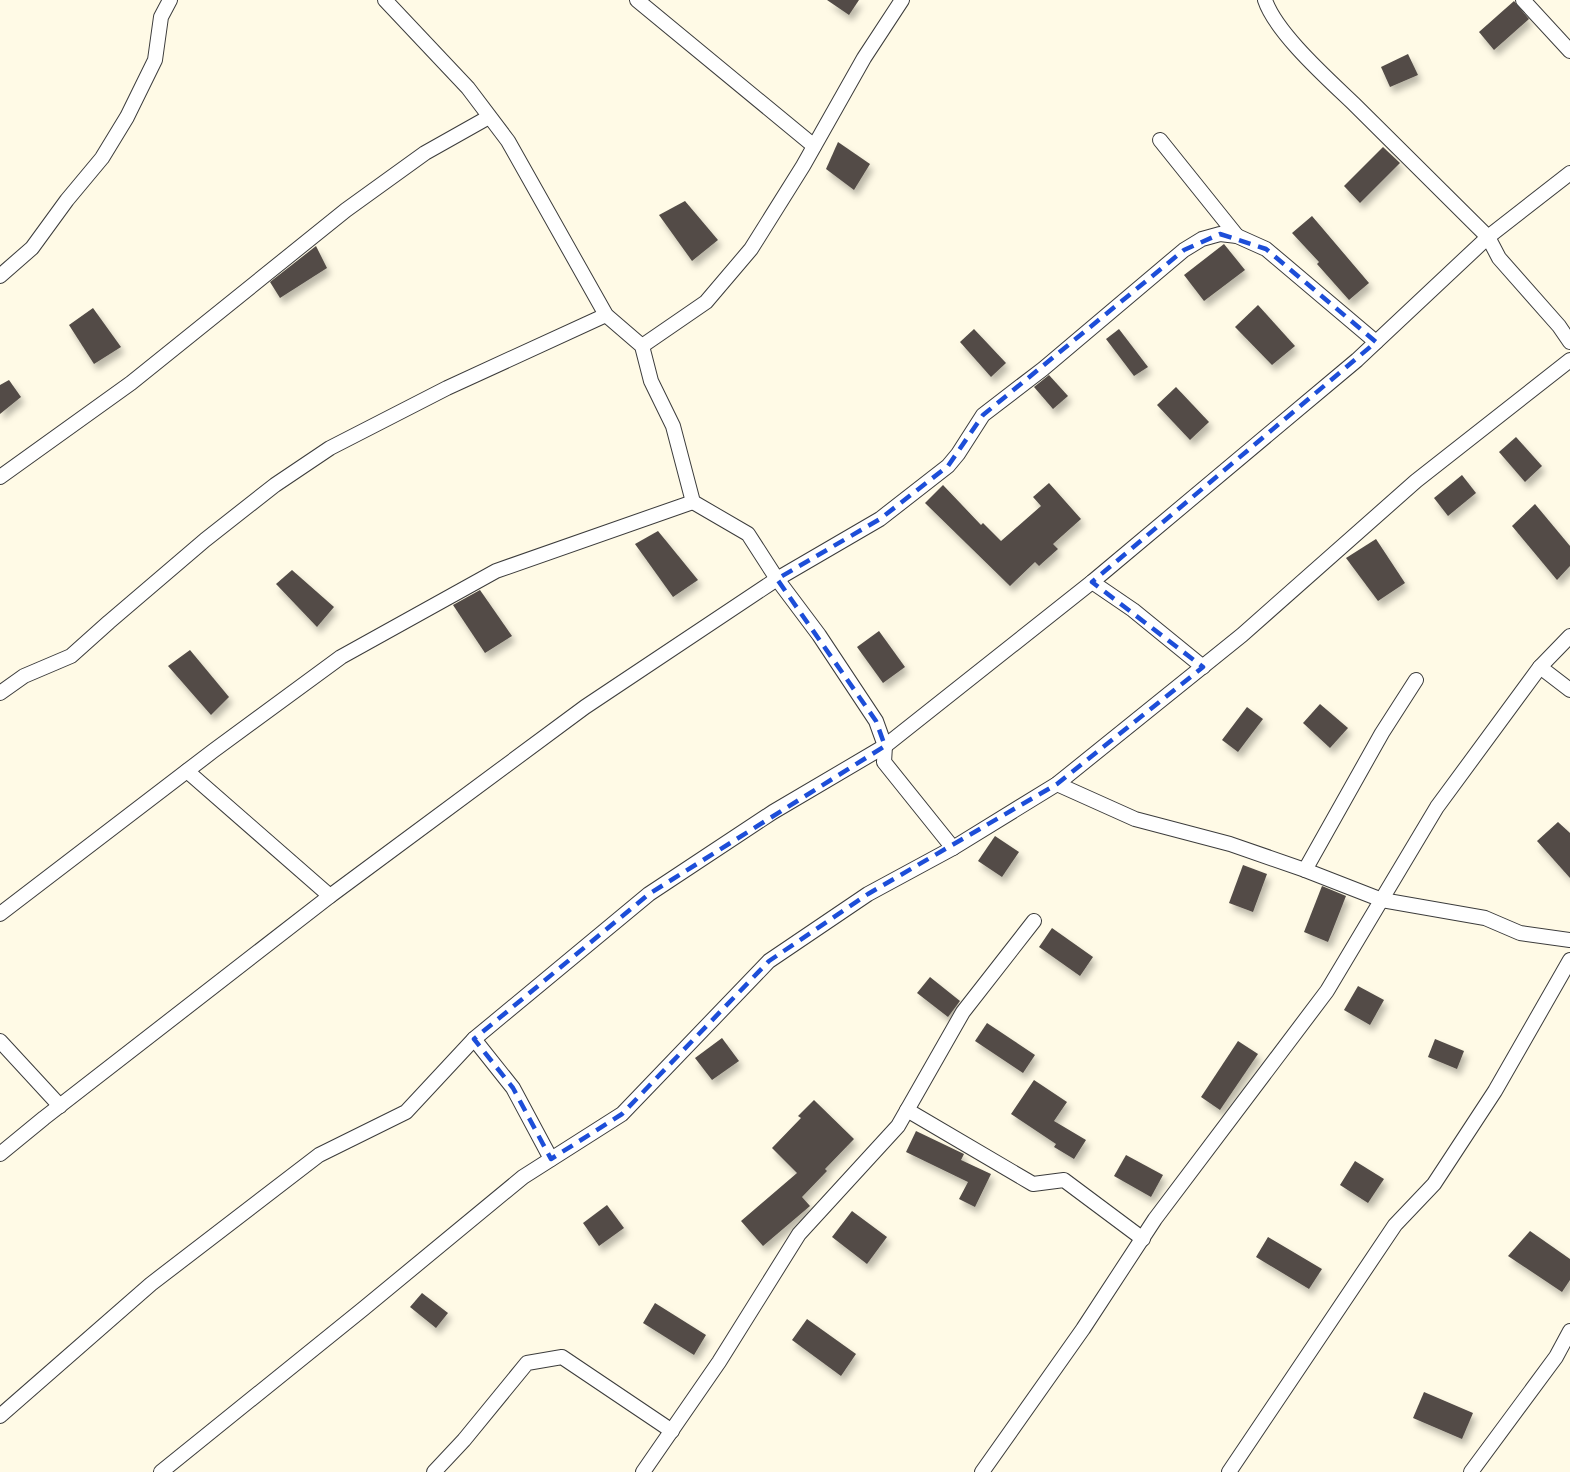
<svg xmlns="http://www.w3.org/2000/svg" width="1570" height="1472" font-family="Literata,serif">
<defs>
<filter id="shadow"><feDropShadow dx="3.5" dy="6" stdDeviation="3" flood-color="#0004"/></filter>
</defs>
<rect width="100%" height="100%" fill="#fffae6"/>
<g fill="#524b46" filter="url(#shadow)">
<polygon points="827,0 859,0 849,15"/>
<polygon points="1514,1 1529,19 1494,50 1479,32"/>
<polygon points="1408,54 1418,75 1390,87 1381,67"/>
<polygon points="838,142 870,164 854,190 826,169"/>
<polygon points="1383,147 1400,163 1360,203 1344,186"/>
<polygon points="685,201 718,240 692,261 659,215"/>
<polygon points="1312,216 1369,283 1349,300 1317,264 1319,262 1292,233"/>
<polygon points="1224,244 1245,270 1204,301 1184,275"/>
<polygon points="316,246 327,268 280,298 270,282"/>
<polygon points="1258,305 1295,346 1272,365 1235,327"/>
<polygon points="93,308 121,347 94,364 69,325"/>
<polygon points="974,329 1006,363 991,377 960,342"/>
<polygon points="1119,329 1148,367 1134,376 1106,339"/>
<polygon points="1049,375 1068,396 1053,409 1034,387"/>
<polygon points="9,380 21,397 0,414 0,385"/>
<polygon points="1176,387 1209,422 1190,440 1157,405"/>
<polygon points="1516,437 1542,466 1525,482 1499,452"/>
<polygon points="1462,475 1476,493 1448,516 1434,498"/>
<polygon points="1049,483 1081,519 1053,544 1058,549 1039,566 1035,562 1010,586 925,503 943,485 981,525 983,523 1001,541 1041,506 1033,497"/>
<polygon points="1535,504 1570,546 1570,566 1557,580 1512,526"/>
<polygon points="658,531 698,580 673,597 635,544"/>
<polygon points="1376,539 1405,583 1378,601 1346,558"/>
<polygon points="292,570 334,607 317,627 276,584"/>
<polygon points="480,590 512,636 485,653 453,605"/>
<polygon points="879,631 905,667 883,683 857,647"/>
<polygon points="190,650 229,697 211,715 168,666"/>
<polygon points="1320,704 1348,728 1330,748 1303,723"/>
<polygon points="1247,707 1263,719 1238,752 1222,740"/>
<polygon points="1558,822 1570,833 1570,878 1537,841"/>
<polygon points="995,836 1019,852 1002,877 978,861"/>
<polygon points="1243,865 1267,874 1253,912 1229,903"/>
<polygon points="1322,886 1346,896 1328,942 1304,932"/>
<polygon points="1052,928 1093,957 1080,976 1039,947"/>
<polygon points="930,977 960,1001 948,1017 917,993"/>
<polygon points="1358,986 1384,1000 1370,1025 1344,1010"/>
<polygon points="987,1023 1035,1055 1023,1073 975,1041"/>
<polygon points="722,1038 739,1061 712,1080 695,1058"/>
<polygon points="1435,1039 1464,1051 1457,1069 1428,1057"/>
<polygon points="1238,1041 1258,1054 1220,1110 1201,1097"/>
<polygon points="1034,1080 1067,1102 1054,1121 1086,1140 1074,1159 1054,1147 1056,1144 1011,1114"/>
<polygon points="814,1100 854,1139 825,1169 827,1171 802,1197 810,1206 763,1246 741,1221 797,1173 772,1148 801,1118 798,1116"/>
<polygon points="916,1131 964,1154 961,1160 991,1174 975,1207 959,1199 968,1182 906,1152"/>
<polygon points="1126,1155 1163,1175 1151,1197 1114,1176"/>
<polygon points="1355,1161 1384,1179 1368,1203 1340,1185"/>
<polygon points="607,1205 624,1228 599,1246 583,1223"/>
<polygon points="852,1211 887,1237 867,1264 832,1237"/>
<polygon points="1530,1231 1570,1259 1570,1280 1562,1292 1508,1256"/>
<polygon points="1268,1237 1322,1269 1309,1289 1256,1257"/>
<polygon points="422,1293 448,1313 436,1328 410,1307"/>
<polygon points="655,1303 706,1335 694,1355 643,1323"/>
<polygon points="807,1319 856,1354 841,1376 792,1340"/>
<polygon points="1424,1392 1473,1413 1462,1439 1413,1418"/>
</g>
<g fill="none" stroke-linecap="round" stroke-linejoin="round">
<g stroke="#3c3c3c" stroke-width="16">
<g id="street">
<polyline points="385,0 468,88 508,141 606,315 642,346 651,381 673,426 693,502 748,534 777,579 819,635 876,721 885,746 884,762 953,848"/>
<polyline points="637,0 814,146"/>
<path d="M1265 0C1276 33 1328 79 1354 104 1398 148 1443 192 1488 237L1499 258 1559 326 1570 342"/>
<polyline points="1523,0 1570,51"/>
<polyline points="1160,140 1237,236"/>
<polyline points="0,276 32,248 67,200 102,158 127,117 155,60 161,17 170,0"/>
<polyline points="642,346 706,302 751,249 803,166 864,58 902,0"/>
<polyline points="0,477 131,383 346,210 425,153 489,117"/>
<polyline points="1092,582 1133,610 1203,667"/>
<polyline points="1540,667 1570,690"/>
<polyline points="0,693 24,676 71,656 109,622 205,540 275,485 330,448 447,388 606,315"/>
<polyline points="187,771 330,896"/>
<polyline points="1057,784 1135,819 1230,844 1305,870 1382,900 1485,918 1520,933 1570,940"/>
<polyline points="1305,870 1382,733 1416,680"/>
<polyline points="0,914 213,751 341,657 496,571 693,502"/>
<polyline points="474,1039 513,1088 551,1159"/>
<polyline points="0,1041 60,1106"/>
<polyline points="907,1110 1033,1184 1064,1180 1143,1239"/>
<polyline points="0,1154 44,1118 330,896 585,707 777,579 880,519 948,466 958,454 983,415 1043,369 1184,250 1202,239 1220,234 1237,236 1266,249 1376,342"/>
<polyline points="0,1416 151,1284 319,1155 406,1112 474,1039 649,894 773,812 885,746 1092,582 1357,360 1488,237 1570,173"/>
<polyline points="161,1472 363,1309 523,1177 622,1114 769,961 868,894 953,848 1057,784 1242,635 1416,481 1570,360"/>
<polyline points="434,1472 464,1440 527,1363 562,1357 672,1431"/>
<polyline points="643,1472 719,1362 799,1234 898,1126 963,1012 1034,921"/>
<polyline points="982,1472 1083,1329 1155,1219 1327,991 1437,807 1540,667 1570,636"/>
<polyline points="1229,1472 1395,1225 1434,1184 1495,1091 1570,960"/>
<polyline points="1471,1472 1556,1357 1570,1331"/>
</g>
</g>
<use href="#street" stroke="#fff" stroke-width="14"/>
</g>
<path fill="none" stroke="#1d4ed8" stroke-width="4.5" stroke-dasharray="12 8" stroke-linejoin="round" d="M1220 234 1266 249 1376 342 1092 582 1203 667 1057 784 868 894 769 961 622 1114 551 1159 513 1088 474 1039 649 894 885 746 876 721 777 579 880 519 948 466 983 415 1184 250Z"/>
</svg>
